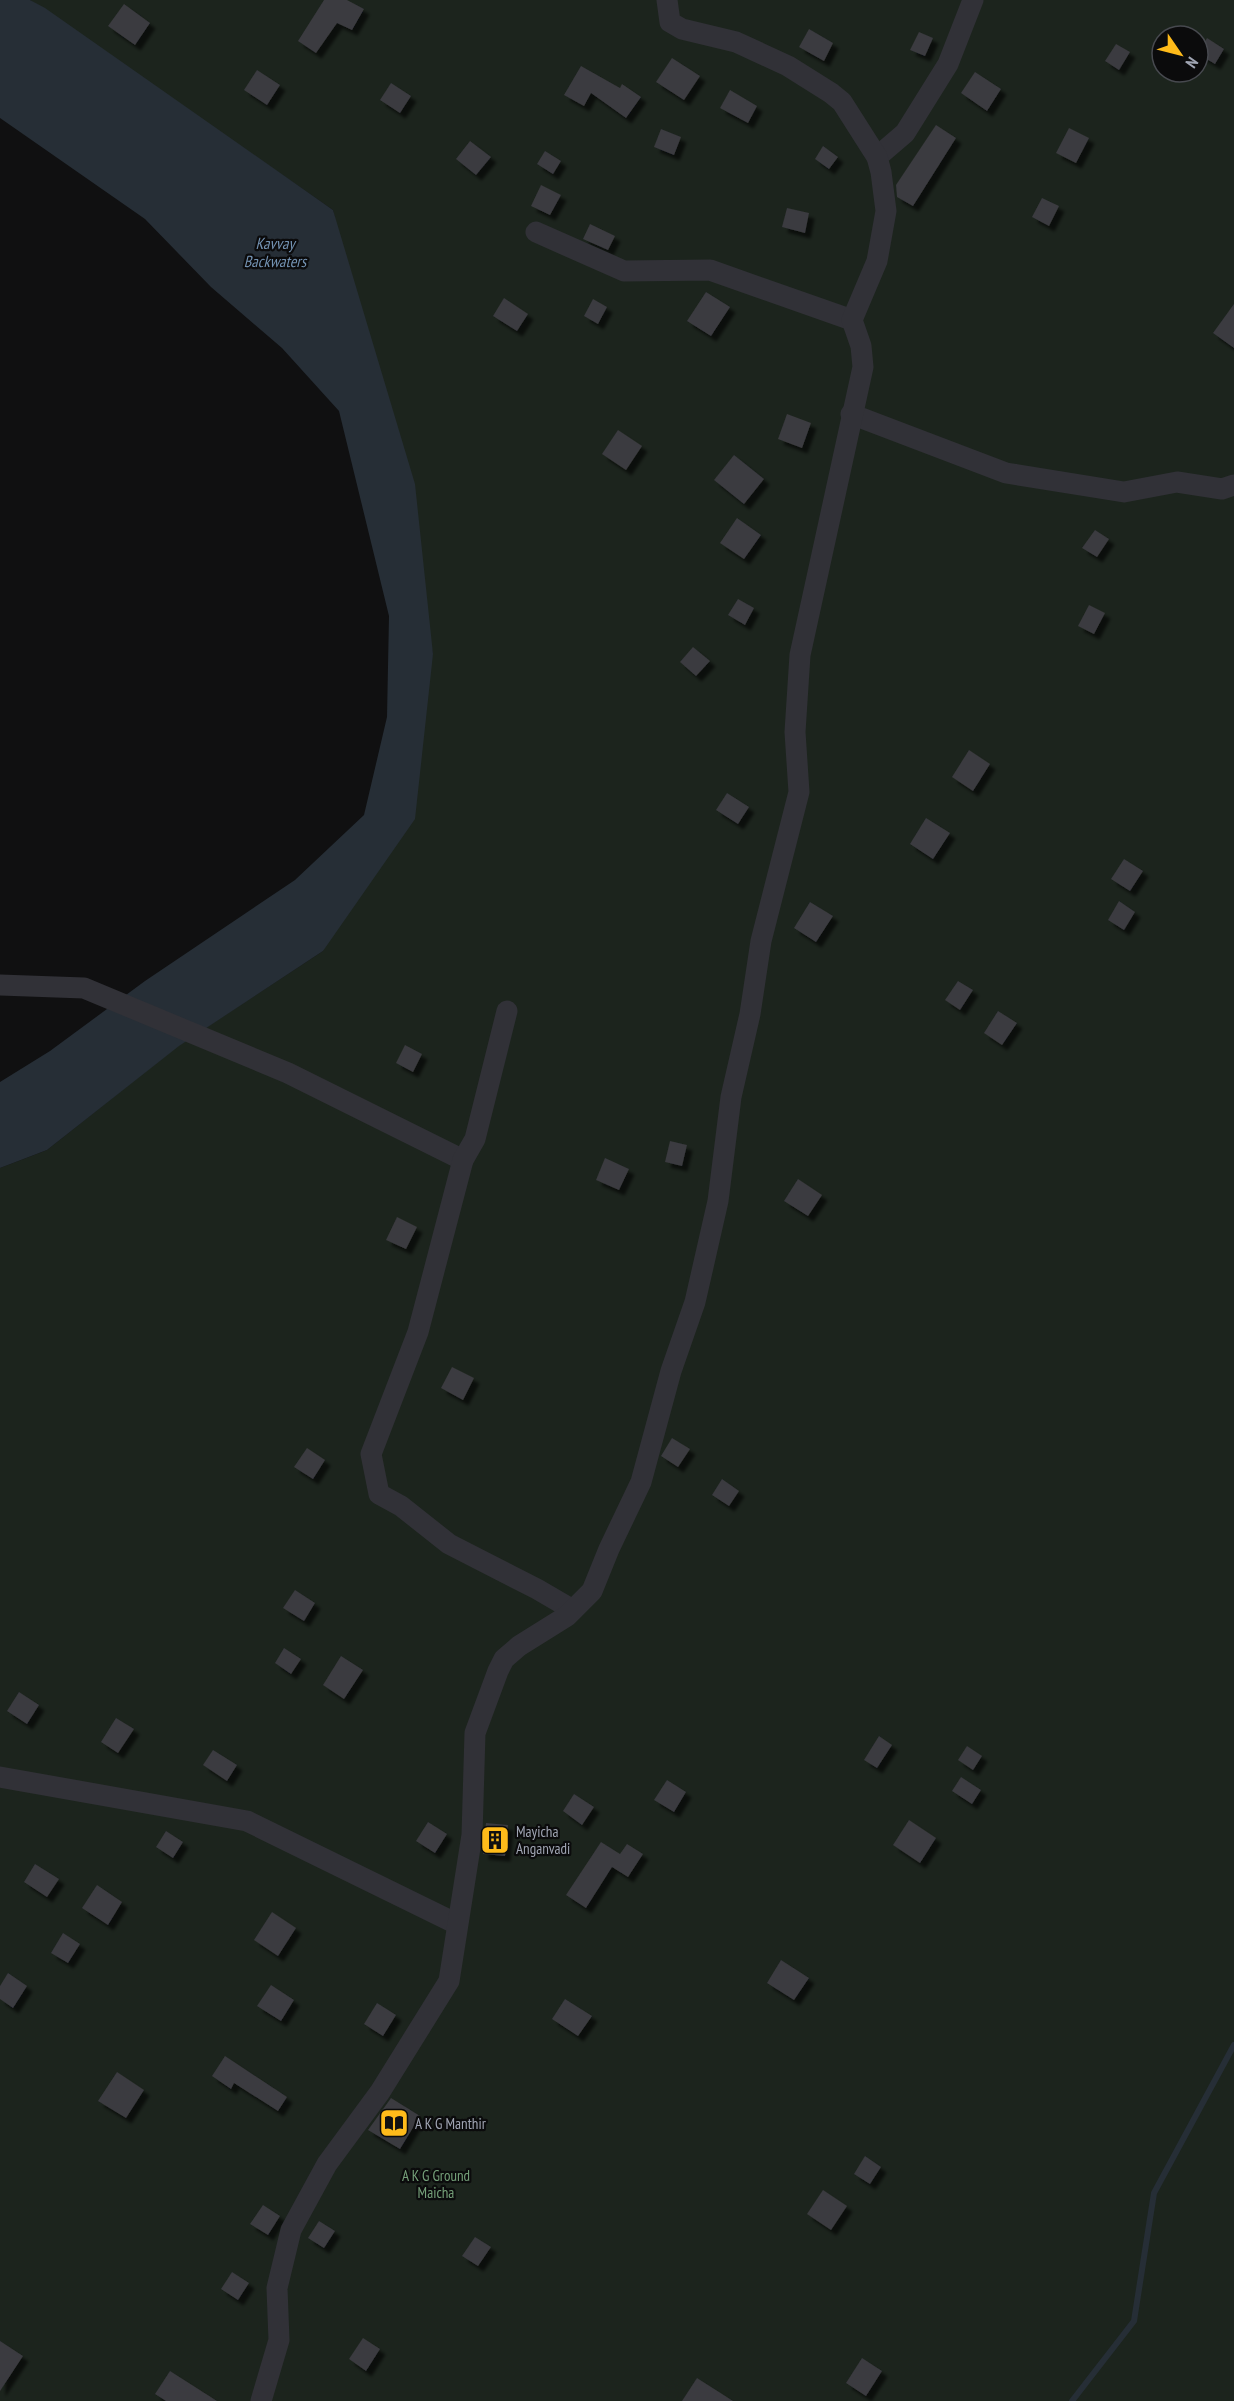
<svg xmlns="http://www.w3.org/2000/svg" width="1234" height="2401" font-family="'PT Sans Narrow',sans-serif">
<defs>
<filter id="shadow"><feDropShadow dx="5.5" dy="5.5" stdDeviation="1.5" flood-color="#0009"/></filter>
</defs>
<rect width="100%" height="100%" fill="#101011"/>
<path fill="#1c241d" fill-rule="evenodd" d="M30 0H1234V2401H0V1168L47 1150 178 1046 323 951 433 654 333 210ZM1162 36H1198V72H1162Z"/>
<polygon fill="#262e36" points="0,0 30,0 45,8 333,210 415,484 433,654 415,819 323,951 179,1046 47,1150 0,1168 0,1082 50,1051 145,981 295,880 364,815 387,717 389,616 339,411 282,348 211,287 145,219 0,118"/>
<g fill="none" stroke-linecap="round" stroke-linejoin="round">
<polyline stroke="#262e36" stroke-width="6" points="1072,2401 1134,2321 1154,2193 1234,2045"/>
</g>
<g fill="#3a3a3f" filter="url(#shadow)">
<polygon points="324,0 347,0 364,9 352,30 337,23 316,53 298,41"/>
<polygon points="124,4 150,23 135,45 108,26"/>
<polygon points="809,29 833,43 824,61 799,47"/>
<polygon points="919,32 933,38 925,56 910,50"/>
<polygon points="1207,38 1224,49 1215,64 1198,54"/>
<polygon points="1116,44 1130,52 1119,70 1105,61"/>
<polygon points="672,58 700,76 684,100 656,82"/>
<polygon points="581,66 620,88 622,84 641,97 626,118 591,93 584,106 564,95"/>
<polygon points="257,70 280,85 267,105 244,90"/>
<polygon points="975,72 1001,89 987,111 961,93"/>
<polygon points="391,83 411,96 400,113 380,100"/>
<polygon points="730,90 757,106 748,123 720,108"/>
<polygon points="936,125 956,138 913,206 897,197 896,185"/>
<polygon points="1069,128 1089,138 1076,163 1056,153"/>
<polygon points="661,129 681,137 674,155 654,147"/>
<polygon points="470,141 491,157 476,175 456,159"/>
<polygon points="823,146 838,157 829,169 815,159"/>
<polygon points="545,151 561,161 553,174 537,164"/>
<polygon points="541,185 561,195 550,215 531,206"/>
<polygon points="1042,198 1059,206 1049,226 1032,217"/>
<polygon points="787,208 809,213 805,233 782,227"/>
<polygon points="590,224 615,236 608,250 583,239"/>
<polygon points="706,292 730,307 711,336 687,321"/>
<polygon points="504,298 528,314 517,331 493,316"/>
<polygon points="593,299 607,307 598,324 584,316"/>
<polygon points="1234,304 1234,348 1213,333"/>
<polygon points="787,414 811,423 802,448 778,439"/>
<polygon points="618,430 642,446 626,470 602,454"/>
<polygon points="734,455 764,479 744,504 714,480"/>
<polygon points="737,518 761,535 744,559 720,543"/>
<polygon points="1095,530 1109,539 1097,557 1082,548"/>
<polygon points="738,599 754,608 745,625 728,615"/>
<polygon points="1089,605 1105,613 1094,634 1078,626"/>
<polygon points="693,647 710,661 696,676 680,662"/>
<polygon points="969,750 990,764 973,791 952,777"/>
<polygon points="727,793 749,807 738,824 716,810"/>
<polygon points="926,818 950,833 933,859 910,844"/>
<polygon points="1124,859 1143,871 1130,891 1111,879"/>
<polygon points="1119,901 1135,912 1124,930 1108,920"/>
<polygon points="810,902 833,916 816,942 794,928"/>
<polygon points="958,981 973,990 960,1010 945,1000"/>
<polygon points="998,1011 1017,1023 1002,1045 984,1033"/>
<polygon points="405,1045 422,1054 413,1072 396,1063"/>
<polygon points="670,1141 687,1145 682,1166 665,1162"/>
<polygon points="605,1158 629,1169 619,1190 596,1180"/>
<polygon points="798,1179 822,1195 808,1216 784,1201"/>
<polygon points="397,1217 417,1227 406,1249 386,1240"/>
<polygon points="452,1367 474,1378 463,1400 441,1388"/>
<polygon points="672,1438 690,1449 678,1467 661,1456"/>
<polygon points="307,1448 325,1460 313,1479 294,1467"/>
<polygon points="722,1479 739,1491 729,1506 712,1495"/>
<polygon points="295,1590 315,1603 304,1621 283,1608"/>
<polygon points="284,1648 301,1659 291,1674 275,1663"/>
<polygon points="341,1656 363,1670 344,1699 323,1685"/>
<polygon points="19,1692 39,1705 27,1724 7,1711"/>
<polygon points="116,1718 134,1729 118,1753 101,1742"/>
<polygon points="879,1736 892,1745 877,1768 864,1760"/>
<polygon points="967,1746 982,1756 973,1770 958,1760"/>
<polygon points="213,1750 237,1765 227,1781 203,1765"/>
<polygon points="961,1777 981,1790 972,1804 952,1791"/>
<polygon points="667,1780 686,1792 674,1812 654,1800"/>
<polygon points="574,1794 594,1807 582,1825 563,1811"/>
<polygon points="909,1820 936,1838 920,1863 893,1845"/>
<polygon points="428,1822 447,1834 435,1853 416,1841"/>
<polygon points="486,1823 508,1825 505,1856 483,1854"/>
<polygon points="166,1831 183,1842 173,1858 156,1847"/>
<polygon points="601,1842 620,1854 627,1844 643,1854 628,1877 612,1867 586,1908 566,1895"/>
<polygon points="35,1864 59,1879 47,1897 24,1882"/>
<polygon points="97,1885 122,1902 108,1925 82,1908"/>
<polygon points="272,1912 296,1928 278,1956 254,1940"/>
<polygon points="63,1933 80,1944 68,1963 51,1953"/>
<polygon points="781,1960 809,1978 794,2000 767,1983"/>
<polygon points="8,1973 27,1986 13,2008 0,1999 0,1986"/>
<polygon points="271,1985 294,2000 281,2021 257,2006"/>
<polygon points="565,1999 592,2016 578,2036 552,2019"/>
<polygon points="377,2003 396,2015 383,2036 364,2024"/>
<polygon points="225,2056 287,2097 278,2111 234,2083 231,2089 212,2076"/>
<polygon points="117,2072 144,2090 126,2118 98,2101"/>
<polygon points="391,2098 420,2116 400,2149 368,2130"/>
<polygon points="865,2156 881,2167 870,2184 854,2174"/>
<polygon points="823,2190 847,2206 831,2230 807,2214"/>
<polygon points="263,2205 280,2216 268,2235 250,2224"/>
<polygon points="319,2221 335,2231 324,2248 308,2238"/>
<polygon points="475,2237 491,2247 478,2266 462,2256"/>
<polygon points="232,2272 249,2283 238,2300 221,2289"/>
<polygon points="363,2338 380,2349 366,2371 349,2359"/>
<polygon points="0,2341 23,2356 0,2391"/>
<polygon points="862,2358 882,2371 866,2396 846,2383"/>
<polygon points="170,2371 217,2401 166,2401 155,2394"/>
<polygon points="697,2378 733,2401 682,2401"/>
</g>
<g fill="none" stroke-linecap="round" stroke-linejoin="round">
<g stroke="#313137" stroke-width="21">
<polyline points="877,157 905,133 948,64 973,0"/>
<polyline points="536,232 624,271 710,270 852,320"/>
<polyline points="851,414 1006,473 1124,492 1177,482 1222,489 1234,485"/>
<polyline points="0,985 84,988 288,1073 463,1160"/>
<polyline points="507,1011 475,1139 463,1160 418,1332 371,1454 379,1494 401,1506 449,1544 537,1589 573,1610"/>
<polyline points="0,1777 247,1821 457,1924"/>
<polyline points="261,2401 279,2340 277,2288 291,2230 327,2164 380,2092 449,1981 472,1835 475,1733 498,1671 504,1659 519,1646 567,1616 592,1591 609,1549 641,1482 671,1371 695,1302 718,1201 731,1097 750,1014 761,941 799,792 795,732 800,655 863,367 861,346 852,320 877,261 886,211 881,172 877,157 842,102 831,93 788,66 736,42 682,29 670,22 667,0"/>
</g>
</g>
<defs>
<g id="building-square" transform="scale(1.5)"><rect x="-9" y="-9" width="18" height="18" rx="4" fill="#ffbb1a" stroke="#0b0b0c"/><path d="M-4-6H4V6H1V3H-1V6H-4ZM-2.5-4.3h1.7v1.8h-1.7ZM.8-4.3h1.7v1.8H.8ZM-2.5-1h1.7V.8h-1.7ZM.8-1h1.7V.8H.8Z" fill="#111"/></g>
<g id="library-square" transform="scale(1.5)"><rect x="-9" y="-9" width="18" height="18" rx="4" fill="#ffbb1a" stroke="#0b0b0c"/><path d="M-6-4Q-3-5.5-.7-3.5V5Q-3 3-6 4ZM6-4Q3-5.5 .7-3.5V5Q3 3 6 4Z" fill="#111"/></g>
</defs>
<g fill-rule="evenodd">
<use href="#building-square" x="495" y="1840"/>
<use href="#library-square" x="394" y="2123"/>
</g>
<g text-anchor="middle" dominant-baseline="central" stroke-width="4.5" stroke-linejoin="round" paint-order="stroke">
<g font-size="15" fill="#a0a5b3" stroke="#0b0b0c" text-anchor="start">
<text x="516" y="1831">Mayicha<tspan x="516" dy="17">Anganvadi</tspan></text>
<text x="415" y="2123">A K G Manthir</text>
</g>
<g font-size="15" fill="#75a079" stroke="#0b0b0c">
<text x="436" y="2175">A K G Ground<tspan x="436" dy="17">Maicha</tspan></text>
</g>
<g font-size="16" font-style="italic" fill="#7392b2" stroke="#0b0b0c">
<text x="275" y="243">Kavvay<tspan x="275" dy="18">Backwaters</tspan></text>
</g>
</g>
<g transform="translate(1180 54) rotate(125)"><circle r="28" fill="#0b0b0c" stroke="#47494f" stroke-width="1.5"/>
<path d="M0-4.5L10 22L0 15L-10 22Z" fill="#ffbb1a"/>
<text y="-9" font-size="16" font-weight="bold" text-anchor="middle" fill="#a0a5b3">N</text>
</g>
</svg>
